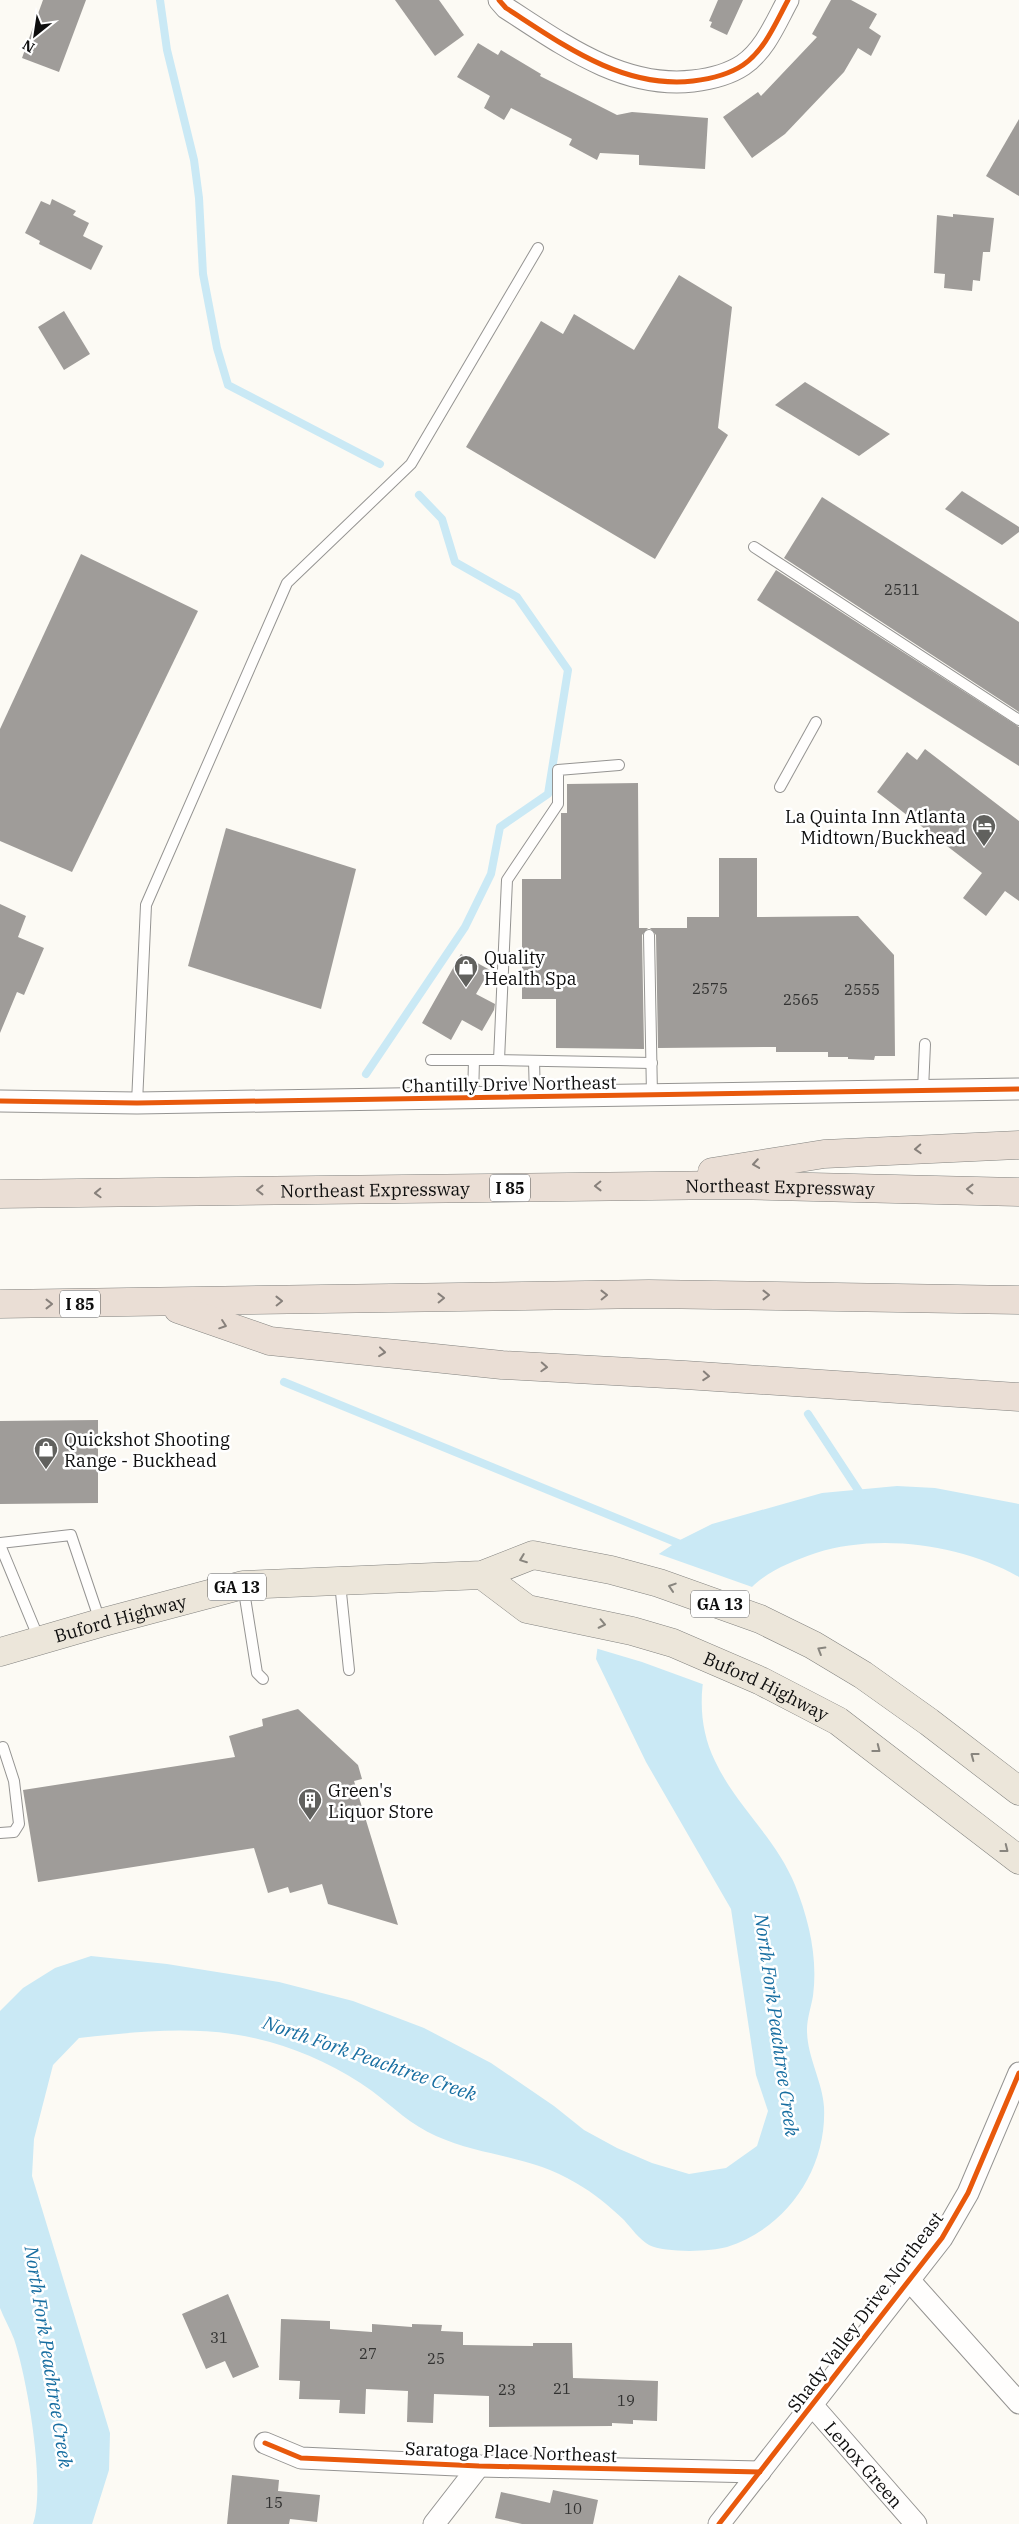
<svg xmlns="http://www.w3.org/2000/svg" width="1019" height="2524" font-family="'IBM Plex Serif',serif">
<rect width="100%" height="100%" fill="#fcfaf4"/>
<path fill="#cae9f5" d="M897 1486 935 1488 1019 1504V1577C962 1544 878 1533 816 1553 793 1561 772 1569 754 1585 707 1628 686 1702 715 1761 736 1806 776 1838 795 1885 809 1920 818 1958 813 1996 811 2007 807 2019 807 2030 807 2057 823 2083 824 2107 827 2169 787 2228 727 2247 710 2252 665 2253 649 2245 640 2240 631 2228 624 2220 609 2206 594 2193 576 2183 530 2155 483 2157 436 2136 411 2125 393 2107 372 2091 342 2069 305 2052 270 2042 207 2024 143 2031 79 2038L53 2065 34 2139 32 2176 110 2433 109 2470 92 2524H33C46 2486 27 2378 14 2339 10 2329 4 2318 0 2308V2011L23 1988 55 1968 91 1956 167 1964 279 1982 353 2001 424 2028 491 2063 554 2106 584 2130 617 2148 652 2163 689 2174 726 2168 757 2146 768 2111 756 2075 731 1909 646 1762 596 1659 601 1622 644 1564 678 1541 712 1524 822 1493Z"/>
<polygon fill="#fcfaf4" points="656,1553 755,1588 731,1614 714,1647 705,1685 642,1662 595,1648 599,1621 619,1588 643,1562"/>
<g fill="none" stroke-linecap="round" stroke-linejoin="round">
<g stroke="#cae9f5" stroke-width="8">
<polyline points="160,0 167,50 194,160 199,198 203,274 217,348 228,385 380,464"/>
<polyline points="366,1074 465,927 491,874 500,827 548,794 568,670 517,597 455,562 442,519 419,495"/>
<polyline points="284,1382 685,1546"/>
<polyline points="808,1414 862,1496"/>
</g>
</g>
<g fill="#9f9c99">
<polygon points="43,0 86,0 59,72 22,58"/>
<polygon points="395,0 439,0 464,35 435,56"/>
<polygon points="718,0 743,0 727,35 710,27 712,22 709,21"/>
<polygon points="831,0 851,0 877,14 869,28 881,36 871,56 858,48 844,72 785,134 752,158 723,117 758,92 761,96 817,37 812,34"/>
<polygon points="478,43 498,55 501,50 541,74 540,76 617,115 632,112 708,118 705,169 639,165 639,155 600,153 597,160 569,145 572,139 511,108 504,120 484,108 490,96 457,77"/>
<polygon points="1019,119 1019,196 986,176"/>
<polygon points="52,199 76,211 73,215 89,223 83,236 103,246 91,270 39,244 40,241 25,233 41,201 50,205"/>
<polygon points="953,214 994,218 990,252 983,252 980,281 973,280 972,291 944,288 945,274 934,273 937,215 953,217"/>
<polygon points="679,275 732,307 718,428 728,435 655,559 466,447 541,321 563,334 574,314 634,350"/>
<polygon points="64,311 90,354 64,370 38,327"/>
<polygon points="805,382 890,434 859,456 775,405"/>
<polygon points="962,491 1019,527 1019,532 1002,545 945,509"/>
<polygon points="822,497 1019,622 1019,712 784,558"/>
<polygon points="81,554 198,611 72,872 0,841 0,729"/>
<polygon points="776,570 1019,727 1019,766 757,600"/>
<polygon points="925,749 1019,821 1019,901 1005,891 986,916 963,898 982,873 877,792 907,752 917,760"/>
<polygon points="638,783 639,928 648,928 642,935 644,1049 556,1048 556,999 522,999 522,879 561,879 561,813 567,813 567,784"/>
<polygon points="226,828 356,869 321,1009 188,966"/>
<polygon points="719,858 757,858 757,917 858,916 894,955 895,1056 875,1056 874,1060 848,1059 848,1057 828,1057 828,1052 776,1052 776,1047 658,1048 656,935 650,928 687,928 687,917 719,917"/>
<polygon points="0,904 26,916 18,937 44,948 24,995 17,992 0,1033"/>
<polygon points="461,954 490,970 476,994 495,1004 494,1010 482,1031 462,1020 451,1040 422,1023"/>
<polygon points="98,1420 98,1503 0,1504 0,1421"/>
<polygon points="298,1709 358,1765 362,1779 354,1781 398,1925 328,1904 322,1884 290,1893 288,1887 268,1893 254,1848 38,1882 23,1790 235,1757 229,1736 263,1726 262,1719"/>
<polygon points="228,2294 259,2367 233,2378 225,2361 206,2369 182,2314"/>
<polygon points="281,2319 330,2321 330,2329 372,2332 372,2324 412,2327 412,2324 442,2325 441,2331 463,2332 463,2345 533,2346 533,2343 572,2343 573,2378 658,2381 657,2421 633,2420 633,2424 612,2423 612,2426 489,2427 489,2396 434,2394 433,2423 407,2422 408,2391 366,2389 365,2414 339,2413 340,2400 299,2399 300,2381 279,2380"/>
<polygon points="232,2475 279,2480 278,2491 320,2495 317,2522 290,2519 289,2524 227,2524"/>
<polygon points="553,2490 598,2500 593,2524 522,2524 495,2518 501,2492 550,2503"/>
</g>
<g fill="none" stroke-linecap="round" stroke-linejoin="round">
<g stroke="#959492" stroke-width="12">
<g id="lane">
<polyline points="754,547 1019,720"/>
<polyline points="619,765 558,770 558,804 507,880 499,1060 652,1063"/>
<polyline points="780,787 816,722"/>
<polyline points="649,935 652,1095"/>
<polyline points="431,1060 499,1060"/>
<polyline points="534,1061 535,1097"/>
<polyline points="923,1090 925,1044"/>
<polyline points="473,1098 474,1060"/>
<polyline points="137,1103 146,905 287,583 411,464 538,248"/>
<polyline points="0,1543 71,1535 100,1621"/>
<polyline points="0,1545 39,1639"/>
<polyline points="340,1583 349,1670"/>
<polyline points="243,1585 257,1673 263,1679"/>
<polyline points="0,1833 14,1832 19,1824 14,1781 3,1747"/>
</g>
</g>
<g stroke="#959492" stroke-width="23">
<g id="street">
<path d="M499 0 506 8C562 44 622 89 693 81 710 79 728 75 743 65 765 50 776 22 788 0"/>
<polyline points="0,1101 137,1103 1019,1089"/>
<polyline points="909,2280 1019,2403"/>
<path id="s1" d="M812 2405 916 2524"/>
<polyline points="265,2443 301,2458 479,2466 760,2472"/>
<polyline points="434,2524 479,2466"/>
<polyline points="719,2524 942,2238 968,2193 1019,2073"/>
</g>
</g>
<g stroke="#82827f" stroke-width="29">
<g id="primary">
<path id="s2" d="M482 1575 527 1609 632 1631 673 1643 761 1681 838 1721 1019 1860"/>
<path id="s3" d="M0 1652 100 1623 243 1585 482 1575 533 1555 611 1570 659 1583 760 1619 813 1645 863 1675 929 1722 1019 1791"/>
</g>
</g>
<g stroke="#82827f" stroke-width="29">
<g id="highway">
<polyline points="712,1172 824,1154 1019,1145"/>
<path id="s4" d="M0 1194 731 1185 1019 1192"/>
<polyline points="0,1304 649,1294 1019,1300"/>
<polyline points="178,1309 270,1341 502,1365 685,1375 1019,1397"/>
</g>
</g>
<use href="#lane" stroke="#fffefd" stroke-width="10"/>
<use href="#street" stroke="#fffefd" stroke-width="21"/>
<use href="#primary" stroke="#ece6da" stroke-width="28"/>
<use href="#highway" stroke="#eaded5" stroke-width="28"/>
<g stroke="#fff" stroke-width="8">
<g id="cycleway">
<path d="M499 0 506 8C562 44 622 89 693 81 710 79 728 75 743 65 765 50 776 22 788 0"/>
<polyline points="0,1101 137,1103 1019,1089"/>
<polyline points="265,2443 301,2458 479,2466 760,2472"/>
<polyline points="719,2524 942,2238 968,2193 1019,2073"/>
</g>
</g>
<use href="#cycleway" stroke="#e8590c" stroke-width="5"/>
</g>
<defs><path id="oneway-chevron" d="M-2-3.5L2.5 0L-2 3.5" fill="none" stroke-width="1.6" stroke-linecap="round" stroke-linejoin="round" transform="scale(1.25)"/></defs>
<g stroke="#87807b">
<use href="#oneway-chevron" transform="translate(918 1149) rotate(177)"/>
<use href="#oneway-chevron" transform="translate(756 1164) rotate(171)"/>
<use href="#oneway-chevron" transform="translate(598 1186) rotate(179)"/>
<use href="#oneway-chevron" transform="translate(970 1189) rotate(-179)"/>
<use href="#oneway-chevron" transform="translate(260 1190) rotate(180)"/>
<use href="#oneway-chevron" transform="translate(98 1193) rotate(178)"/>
<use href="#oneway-chevron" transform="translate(604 1295) rotate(-1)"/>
<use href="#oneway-chevron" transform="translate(766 1295)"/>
<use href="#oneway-chevron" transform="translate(441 1298) rotate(-1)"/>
<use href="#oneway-chevron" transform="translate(279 1301) rotate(-1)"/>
<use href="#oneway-chevron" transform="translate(49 1304)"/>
<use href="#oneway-chevron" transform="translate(223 1325) rotate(19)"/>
<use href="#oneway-chevron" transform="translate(382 1352) rotate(6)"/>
<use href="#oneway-chevron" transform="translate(544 1367) rotate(3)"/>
<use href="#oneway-chevron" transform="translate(706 1376) rotate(4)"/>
</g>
<g stroke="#88857e">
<use href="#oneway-chevron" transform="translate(523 1559) rotate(159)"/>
<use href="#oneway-chevron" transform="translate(672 1587) rotate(-162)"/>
<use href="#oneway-chevron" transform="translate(602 1624) rotate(12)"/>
<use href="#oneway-chevron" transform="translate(821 1650) rotate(-149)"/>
<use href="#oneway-chevron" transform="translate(877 1749) rotate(38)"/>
<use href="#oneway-chevron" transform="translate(974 1756) rotate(-143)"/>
<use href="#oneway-chevron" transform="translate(1005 1849) rotate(38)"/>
</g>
<defs>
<g id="hotel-pin" transform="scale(1.25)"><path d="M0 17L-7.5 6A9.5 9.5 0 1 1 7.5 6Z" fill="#61615e" stroke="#fff"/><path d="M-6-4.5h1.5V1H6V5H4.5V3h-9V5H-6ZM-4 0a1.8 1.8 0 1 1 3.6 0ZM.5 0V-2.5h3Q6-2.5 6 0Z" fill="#fff"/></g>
<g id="shop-pin" transform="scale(1.25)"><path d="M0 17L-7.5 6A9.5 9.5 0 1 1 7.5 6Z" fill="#61615e" stroke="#fff"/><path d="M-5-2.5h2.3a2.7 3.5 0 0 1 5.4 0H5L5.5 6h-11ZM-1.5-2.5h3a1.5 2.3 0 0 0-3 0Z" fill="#fff"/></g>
<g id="building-pin" transform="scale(1.25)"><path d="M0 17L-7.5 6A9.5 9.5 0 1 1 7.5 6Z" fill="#61615e" stroke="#fff"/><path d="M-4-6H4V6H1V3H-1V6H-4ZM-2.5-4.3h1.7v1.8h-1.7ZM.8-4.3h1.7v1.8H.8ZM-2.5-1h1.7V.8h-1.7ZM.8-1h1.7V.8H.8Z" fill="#fff"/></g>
</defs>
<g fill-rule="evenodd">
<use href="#hotel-pin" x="984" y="826"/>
<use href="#shop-pin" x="466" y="967"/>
<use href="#shop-pin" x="46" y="1449"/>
<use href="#building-pin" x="310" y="1800"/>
</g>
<g text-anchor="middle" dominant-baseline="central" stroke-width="5" stroke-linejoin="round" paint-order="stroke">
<g font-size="15" fill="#323231">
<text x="902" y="589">2511</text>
<text x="710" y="988">2575</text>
<text x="862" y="989">2555</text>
<text x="801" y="999">2565</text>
<text x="219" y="2337">31</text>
<text x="368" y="2353">27</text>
<text x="436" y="2358">25</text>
<text x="562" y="2388">21</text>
<text x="507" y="2389">23</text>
<text x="626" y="2400">19</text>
<text x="274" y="2502">15</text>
<text x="573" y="2508">10</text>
</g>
<g fill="#fff" stroke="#565656" stroke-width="1">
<rect x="490" y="1174.5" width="40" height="27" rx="4"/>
<rect x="60" y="1290.5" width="40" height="27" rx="4"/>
<rect x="208" y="1573.5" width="58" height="27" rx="4"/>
<rect x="691" y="1590.5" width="58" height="27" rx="4"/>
</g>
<g font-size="16" font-weight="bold" fill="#0e0e0e">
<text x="510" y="1188">I 85</text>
<text x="80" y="1304">I 85</text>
<text x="237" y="1587">GA 13</text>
<text x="720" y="1604">GA 13</text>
</g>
<g font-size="18" fill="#0e0e0e" stroke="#fff" text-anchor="start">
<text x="966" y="816" text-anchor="end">La Quinta Inn Atlanta<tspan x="966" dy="21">Midtown/Buckhead</tspan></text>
<text x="484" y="957">Quality<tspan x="484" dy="21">Health Spa</tspan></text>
<text x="64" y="1439">Quickshot Shooting<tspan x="64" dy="21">Range - Buckhead</tspan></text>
<text x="328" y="1790">Green's<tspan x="328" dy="21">Liquor Store</tspan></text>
</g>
<g font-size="18" fill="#0e0e0e" stroke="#fff">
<text transform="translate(509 1084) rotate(-1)">Chantilly Drive Northeast</text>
<text stroke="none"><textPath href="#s4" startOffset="780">Northeast Expressway</textPath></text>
<text stroke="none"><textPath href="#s4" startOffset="375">Northeast Expressway</textPath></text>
<text stroke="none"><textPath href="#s3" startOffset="125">Buford Highway</textPath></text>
<text stroke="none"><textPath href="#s2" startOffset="309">Buford Highway</textPath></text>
<text transform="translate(865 2312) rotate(-53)">Shady Valley Drive Northeast</text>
<text transform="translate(511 2452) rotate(2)">Saratoga Place Northeast</text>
<text stroke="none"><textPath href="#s1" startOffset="79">Lenox Green</textPath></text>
</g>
<g font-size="19" font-style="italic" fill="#176ea1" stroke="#fff">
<text transform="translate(777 2025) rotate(82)">North Fork Peachtree Creek</text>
<text transform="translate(370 2058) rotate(19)">North Fork Peachtree Creek</text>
<text transform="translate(49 2357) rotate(81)">North Fork Peachtree Creek</text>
</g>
</g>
<g transform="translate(35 35) rotate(210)" stroke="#ffffff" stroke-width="4" paint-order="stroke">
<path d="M0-4L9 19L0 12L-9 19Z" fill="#0e0e0e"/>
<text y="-8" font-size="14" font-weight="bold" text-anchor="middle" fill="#0e0e0e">N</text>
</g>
</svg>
